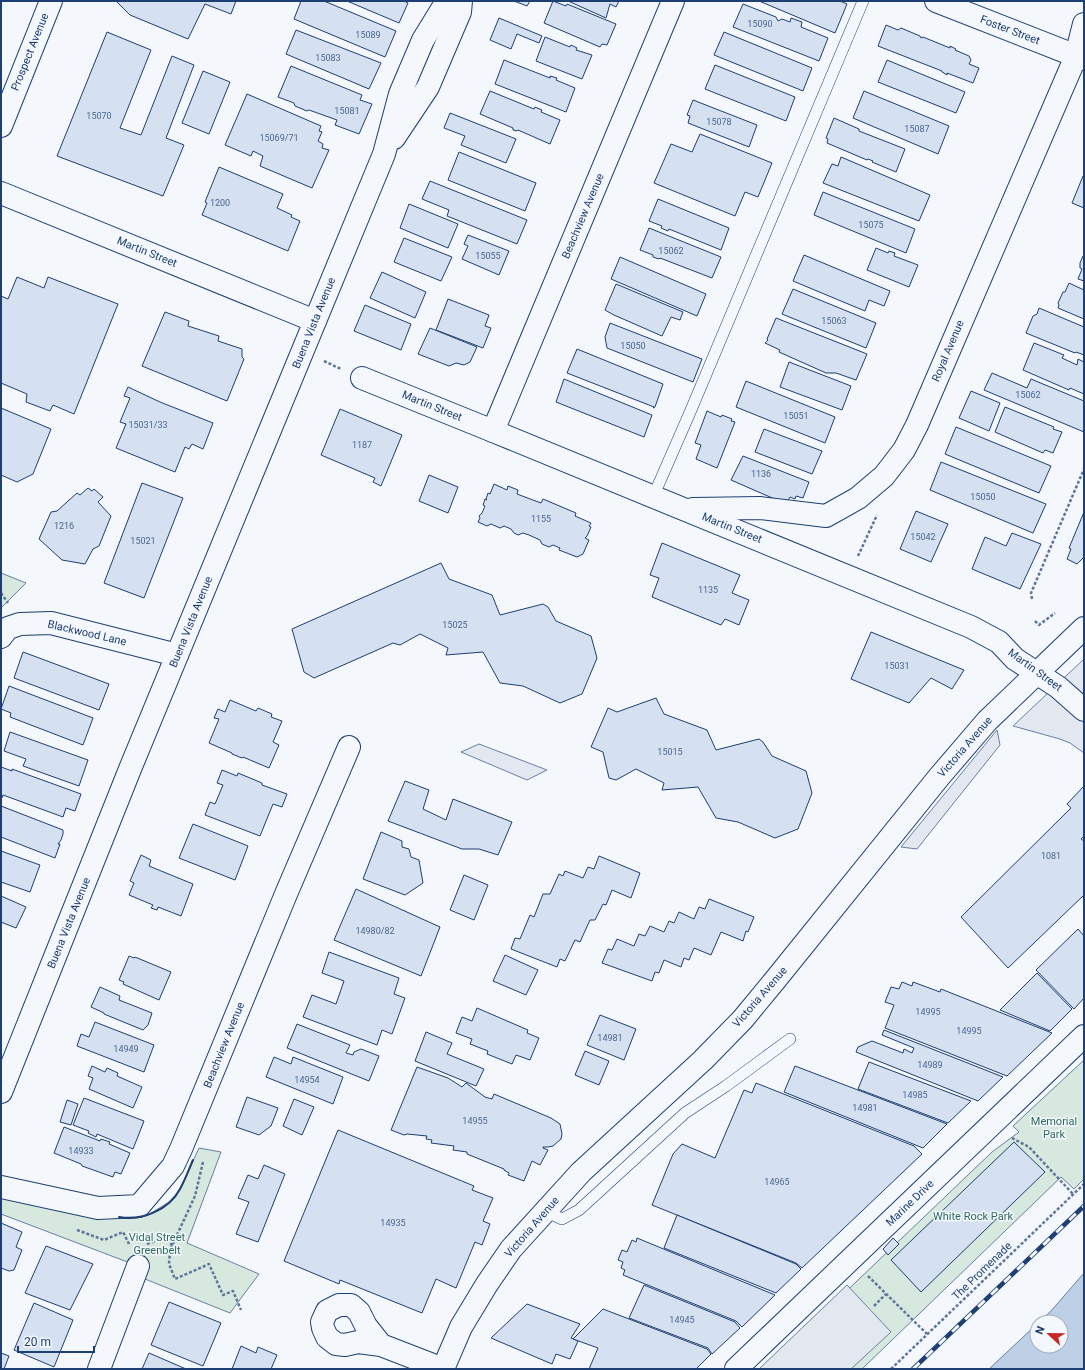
<svg xmlns="http://www.w3.org/2000/svg" width="1085" height="1370" font-family="Roboto,sans-serif">
<rect width="100%" height="100%" fill="#f4f7fb"/>
<g fill="#d7e8df" stroke="#687fa3">
<polygon points="1,573 26,583 1,608"/>
<polygon points="1084,1060 1084,1179 1074,1189 1061,1177 862,1369 765,1369 992,1152 1019,1132 1013,1126"/>
<polygon points="199,1148 221,1152 187,1243 259,1274 230,1313 135,1275 138,1266 1,1214 1,1197 18,1201 124,1218 137,1218 148,1215 169,1202 180,1190"/>
</g>
<g fill="#e3e8f0" stroke="#687fa3">
<polygon points="1084,659 1084,753 1070,743 1060,739 1013,726"/>
<polygon points="997,730 1000,745 917,849 901,847"/>
<polygon points="479,744 547,770 527,780 461,752"/>
<polygon points="847,1285 891,1332 851,1369 759,1369"/>
</g>
<polygon fill="#bed0e5" stroke="#687fa3" points="1084,1273 1084,1369 989,1369 1037,1324 1037,1346 1061,1346 1061,1322 1039,1322 1051,1311"/>
<g fill="#d5e0f0" stroke="#1d3f73">
<polygon points="116,1 236,1 231,14 205,4 188,39 130,15"/>
<polygon points="301,1 324,1 396,31 385,57 294,19"/>
<polygon points="347,1 404,1 408,3 399,23"/>
<polygon points="514,1 530,1 527,6"/>
<polygon points="553,1 566,6 567,4 616,24 607,45 602,44 600,47 544,23"/>
<polygon points="568,1 619,1 616,7 610,4 606,18"/>
<polygon points="759,1 840,1 847,4 835,33"/>
<polygon points="743,4 776,17 778,21 782,19 790,22 791,18 802,22 801,27 828,38 819,61 733,27"/>
<polygon points="499,18 542,36 539,43 517,34 511,49 490,40"/>
<polygon points="886,25 898,30 901,28 920,36 921,38 923,37 950,48 950,46 956,49 955,50 969,56 971,60 969,64 979,68 973,83 947,73 947,75 942,72 942,71 878,46"/>
<polygon points="296,30 381,63 369,89 286,54"/>
<polygon points="107,32 151,50 120,128 141,135 172,56 194,65 166,138 184,145 163,196 57,156"/>
<polygon points="724,32 812,68 803,91 714,55"/>
<polygon points="545,37 570,47 571,45 577,48 576,50 592,55 582,79 536,61"/>
<polygon points="504,60 550,78 550,76 557,78 556,80 575,88 566,112 495,84"/>
<polygon points="887,60 965,92 956,113 878,82"/>
<polygon points="715,65 795,97 786,121 705,89"/>
<polygon points="291,66 362,95 360,100 372,104 359,134 335,125 337,120 309,110 307,111 295,106 294,103 278,97"/>
<polygon points="203,71 230,82 209,134 182,123"/>
<polygon points="490,91 534,109 535,107 542,110 541,112 560,120 550,144 518,130 517,131 513,130 513,128 480,114"/>
<polygon points="864,91 949,126 938,154 853,118"/>
<polygon points="247,94 321,126 319,131 322,132 318,141 323,144 322,148 329,150 312,188 260,166 263,156 253,151 251,156 225,145"/>
<polygon points="693,100 757,125 749,147 688,123 690,116 687,115"/>
<polygon points="450,113 516,139 506,163 461,145 465,136 444,128"/>
<polygon points="834,118 859,129 859,131 905,149 896,172 872,162 873,161 868,159 867,160 827,143 828,139 826,138"/>
<polygon points="700,134 772,163 758,197 745,192 735,216 654,183 671,144 692,152"/>
<polygon points="459,152 536,183 525,211 448,180"/>
<polygon points="841,157 930,195 919,221 823,183 832,164 838,166"/>
<polygon points="219,167 283,194 277,208 292,215 291,217 300,221 288,251 202,215 207,203 205,202"/>
<polygon points="1083,176 1084,176 1084,208 1072,203"/>
<polygon points="430,181 527,220 517,244 447,216 449,210 422,199"/>
<polygon points="823,192 915,229 906,253 814,215"/>
<polygon points="658,199 729,228 721,250 669,229 668,231 661,228 662,226 649,221"/>
<polygon points="409,204 458,224 448,248 400,228"/>
<polygon points="649,228 721,257 712,278 660,258 659,259 653,257 653,255 640,250"/>
<polygon points="468,235 509,251 499,275 462,259 468,246 464,244"/>
<polygon points="404,238 452,257 441,281 394,262"/>
<polygon points="876,248 888,253 889,251 895,253 894,256 918,265 909,287 867,270"/>
<polygon points="804,255 890,291 884,306 869,300 865,311 793,281"/>
<polygon points="1083,256 1084,256 1084,281 1078,279 1082,269 1080,268 1080,263"/>
<polygon points="620,257 706,294 697,316 611,279"/>
<polygon points="382,272 426,292 415,318 370,298"/>
<polygon points="17,277 44,288 48,277 118,304 74,414 53,405 50,411 26,402 27,394 1,383 1,296 8,299"/>
<polygon points="1069,283 1084,290 1084,319 1058,308 1059,305 1058,303 1063,292 1065,292"/>
<polygon points="616,284 683,312 680,320 671,317 662,336 614,315 605,310"/>
<polygon points="793,289 876,323 866,348 782,314"/>
<polygon points="448,299 489,315 485,326 491,328 483,348 436,330"/>
<polygon points="365,305 411,324 401,350 354,331"/>
<polygon points="1039,308 1084,327 1084,355 1076,352 1075,353 1026,333 1033,316 1037,314"/>
<polygon points="165,312 189,321 188,326 219,336 218,341 242,349 242,357 244,359 227,401 142,366"/>
<polygon points="776,318 867,354 856,380 836,373 826,373 779,352 780,350 765,343 768,340 767,339"/>
<polygon points="610,323 702,359 693,382 607,348 605,337"/>
<polygon points="430,328 477,347 470,362 464,365 456,363 449,366 418,354"/>
<polygon points="1034,343 1064,355 1062,358 1077,365 1078,359 1084,362 1084,394 1070,388 1069,390 1023,370"/>
<polygon points="577,349 663,384 655,407 653,408 654,407 567,373"/>
<polygon points="789,362 851,386 842,410 780,387"/>
<polygon points="992,373 1027,388 1031,379 1084,401 1084,432 984,390"/>
<polygon points="564,379 652,415 644,437 556,402"/>
<polygon points="746,381 835,417 825,443 736,407"/>
<polygon points="128,387 160,402 213,423 203,449 192,444 189,449 185,447 175,472 116,448 126,424 120,422 130,398 124,396"/>
<polygon points="971,391 1000,403 989,431 959,418"/>
<polygon points="1005,407 1054,427 1053,429 1062,432 1053,453 1045,450 1043,453 995,432"/>
<polygon points="1,408 51,429 33,474 17,482 1,475"/>
<polygon points="340,409 402,435 381,486 373,482 375,478 321,455"/>
<polygon points="707,411 721,417 722,415 732,419 731,421 735,422 717,468 696,459 701,445 695,443"/>
<polygon points="956,427 1051,466 1039,493 945,454"/>
<polygon points="764,429 822,451 812,474 755,452"/>
<polygon points="743,456 809,482 803,498 796,496 795,499 790,497 786,504 731,480"/>
<polygon points="941,462 1046,504 1033,533 930,490"/>
<polygon points="429,475 458,487 448,513 419,501"/>
<polygon points="142,483 183,498 144,598 104,583"/>
<polygon points="494,484 507,490 508,486 518,490 517,494 541,503 543,499 576,513 575,516 591,523 589,526 591,527 587,536 585,538 589,540 583,554 577,557 559,550 560,548 553,545 549,547 542,544 540,540 529,535 523,533 518,535 514,533 511,529 504,526 500,528 491,524 487,526 478,522 480,518 479,516 482,513 485,506 483,505 485,499 487,500 486,499 488,493 490,494"/>
<polygon points="88,488 92,491 94,489 103,497 98,502 111,516 99,546 93,549 85,564 62,560 39,539 51,512 57,511 77,493 80,495"/>
<polygon points="916,511 948,524 931,562 900,549"/>
<polygon points="1084,512 1084,557 1077,564 1067,559 1071,549 1069,548"/>
<polygon points="1012,533 1041,544 1020,589 972,569 985,537 1006,546"/>
<polygon points="662,543 740,575 732,593 749,600 739,625 725,619 721,625 652,597 659,578 650,575"/>
<polygon points="441,563 449,579 492,595 500,615 543,604 548,607 556,621 591,636 597,658 582,694 560,703 523,686 500,683 483,652 446,655 448,648 420,634 400,645 393,643 314,678 304,672 292,629"/>
<polygon points="871,632 964,670 952,689 931,678 909,703 851,679"/>
<polygon points="23,652 109,684 99,710 14,678"/>
<polygon points="9,686 93,718 83,745 10,717 11,713 1,709"/>
<polygon points="656,698 664,714 707,730 716,750 759,739 763,742 772,756 806,771 812,793 798,829 775,838 738,822 716,818 698,787 662,790 664,783 636,769 616,780 609,778 603,752 591,747 608,708 617,712"/>
<polygon points="230,700 256,711 258,708 272,714 271,717 282,721 273,742 279,745 269,768 243,757 242,758 232,754 232,753 209,743 219,719 214,718 218,709 225,712"/>
<polygon points="10,732 88,760 79,786 23,766 26,759 4,751"/>
<polygon points="1,767 12,771 12,769 81,794 75,811 66,808 63,817 3,795 2,798 1,797"/>
<polygon points="222,770 237,776 238,773 262,783 262,785 287,794 282,807 273,804 260,836 205,815 210,802 215,804 223,785 217,783"/>
<polygon points="405,781 429,790 423,809 446,820 453,799 512,822 498,855 479,849 462,849 388,821"/>
<polygon points="1084,786 1084,836 1081,839 1084,841 1084,895 1008,968 961,917 1071,808 1067,804"/>
<polygon points="1,806 63,830 63,834 61,840 58,844 60,844 55,858 1,837"/>
<polygon points="193,824 248,846 235,880 179,858"/>
<polygon points="381,832 402,841 402,847 409,849 411,857 419,860 423,883 405,895 363,879"/>
<polygon points="1,851 40,865 30,892 1,882"/>
<polygon points="141,855 151,860 149,866 193,884 181,916 158,907 157,910 151,908 153,905 129,895 134,883 130,881"/>
<polygon points="599,856 640,873 631,898 612,890 606,905 603,904 595,920 590,920 580,942 575,940 565,961 560,959 557,967 511,949 515,938 520,939 530,915 534,917 543,894 550,894 559,874 563,876 565,871 583,878 588,867 594,869"/>
<polygon points="464,875 488,885 474,920 450,910"/>
<polygon points="356,889 440,927 421,976 334,940"/>
<polygon points="1,896 26,907 16,928 1,922"/>
<polygon points="709,899 754,917 748,932 746,931 743,941 721,932 711,955 694,948 689,960 684,958 681,967 664,960 659,973 655,972 652,981 602,963 608,949 612,950 617,939 634,946 639,934 645,936 650,926 664,932 669,921 674,923 679,912 694,919 699,907 705,909"/>
<polygon points="1078,929 1084,936 1084,998 1074,1009 1036,970"/>
<polygon points="329,952 399,978 394,994 405,998 392,1034 382,1030 377,1045 303,1017 312,995 336,1004 344,981 322,973"/>
<polygon points="505,955 538,970 526,995 493,981"/>
<polygon points="129,956 134,958 135,957 171,972 159,1000 123,984 124,982 119,980"/>
<polygon points="1037,973 1072,1009 1050,1031 1000,1010"/>
<polygon points="902,982 912,986 913,982 940,992 941,989 1052,1033 1007,1076 885,1028 894,1005 885,1002 891,987 899,989"/>
<polygon points="100,987 120,996 119,1000 152,1013 148,1025 143,1030 104,1014 104,1013 91,1007"/>
<polygon points="477,1008 528,1030 527,1033 539,1038 530,1060 516,1055 512,1064 487,1054 488,1051 470,1044 472,1039 456,1033 462,1017 472,1021"/>
<polygon points="600,1015 636,1029 624,1060 587,1045"/>
<polygon points="95,1022 154,1045 144,1072 77,1046 81,1034 89,1037"/>
<polygon points="297,1024 350,1045 346,1053 353,1055 354,1052 361,1049 379,1056 369,1081 287,1048"/>
<polygon points="884,1030 1003,1077 978,1101 856,1052 858,1047 872,1041 903,1053 904,1049 912,1053 914,1048 882,1035"/>
<polygon points="426,1032 452,1043 447,1054 484,1069 476,1086 415,1061"/>
<polygon points="585,1051 609,1061 599,1085 575,1075"/>
<polygon points="274,1057 291,1064 293,1057 343,1077 333,1104 266,1077"/>
<polygon points="869,1062 971,1101 948,1123 858,1089"/>
<polygon points="92,1066 105,1072 107,1068 118,1073 117,1076 142,1087 133,1108 89,1089 93,1078 88,1076"/>
<polygon points="795,1066 947,1124 923,1148 784,1092"/>
<polygon points="417,1067 448,1078 462,1087 466,1083 485,1097 492,1099 494,1094 551,1118 560,1124 562,1134 561,1139 553,1146 548,1147 543,1147 543,1148 548,1150 540,1165 532,1161 524,1181 508,1175 509,1173 504,1170 504,1169 467,1154 467,1152 453,1150 454,1146 431,1143 432,1140 426,1139 427,1136 407,1134 404,1135 391,1130"/>
<polygon points="756,1083 914,1146 922,1154 802,1268 796,1263 652,1205 673,1154 682,1144 715,1158 744,1090 752,1093"/>
<polygon points="247,1097 278,1108 271,1126 259,1135 236,1127"/>
<polygon points="84,1098 144,1121 133,1149 97,1134 96,1137 88,1133 89,1131 73,1125"/>
<polygon points="294,1099 314,1107 302,1135 283,1126"/>
<polygon points="67,1100 78,1104 71,1125 60,1122"/>
<polygon points="64,1127 100,1141 101,1139 110,1142 109,1144 130,1153 121,1174 115,1172 113,1177 82,1166 81,1164 54,1153"/>
<polygon points="338,1130 474,1186 472,1190 493,1198 483,1221 490,1224 482,1245 475,1242 456,1288 436,1279 422,1313 340,1280 339,1284 284,1261"/>
<polygon points="1014,1142 1045,1172 921,1292 891,1260"/>
<polygon points="264,1165 285,1174 258,1242 236,1234 249,1202 238,1198 248,1175 258,1179"/>
<polygon points="677,1215 796,1264 801,1269 776,1293 664,1248"/>
<polygon points="1,1223 22,1232 16,1247 22,1250 14,1270 9,1271 1,1268"/>
<polygon points="637,1238 775,1295 742,1327 736,1321 623,1275 625,1270 621,1268 623,1262 618,1260 622,1250 627,1252 632,1240 636,1242"/>
<polygon points="893,1238 899,1244 888,1255 883,1249"/>
<polygon points="46,1246 93,1264 70,1310 25,1293"/>
<polygon points="644,1285 735,1322 740,1328 712,1354 708,1348 629,1318"/>
<polygon points="169,1302 221,1323 203,1366 151,1345"/>
<polygon points="34,1303 73,1320 54,1367 14,1350"/>
<polygon points="527,1304 580,1324 571,1338 578,1341 570,1359 556,1354 552,1364 491,1338"/>
<polygon points="603,1309 707,1349 711,1354 696,1369 589,1369 598,1348 573,1339"/>
<polygon points="241,1346 256,1353 258,1347 277,1355 271,1369 232,1369"/>
<polygon points="1,1353 9,1356 4,1369 1,1369"/>
<polygon points="149,1353 186,1369 142,1369"/>
</g>
<g fill="none" stroke-linecap="round" stroke-linejoin="round">
<g stroke="#1d3f73" stroke-width="12">
<g id="service">
<polyline points="653,497 691,410 863,1"/>
<polyline points="545,1211 562,1219 579,1210 685,1113 726,1086 790,1039"/>
</g>
</g>
<g stroke="#1d3f73" stroke-width="24">
<g id="minor">
<polyline points="936,1 1084,59"/>
<polyline points="1,126 51,1"/>
<polyline points="1,193 315,321"/>
<polyline points="362,378 493,431 971,627 999,642 1015,659 1058,687 1084,710"/>
<polyline points="493,431 673,1"/>
<polyline points="693,509 760,508 826,516 858,498 884,476 904,450 917,425 1076,56 1084,24"/>
<polyline points="1,637 8,628 20,624 51,623 177,655"/>
<polyline points="1,1187 98,1208 139,1206 173,1166 181,1149 286,894 349,747"/>
<polyline points="381,1345 366,1326 359,1312 351,1305 339,1305 327,1311 322,1322 323,1328 327,1337 336,1344 345,1345 358,1342 381,1345 443,1369"/>
<polyline points="99,1369 138,1266"/>
</g>
</g>
<g stroke="#1d3f73" stroke-width="24">
<g id="tertiary">
<polyline points="394,138 428,87 460,12 461,1"/>
<polyline points="1,1092 130,769 384,154 400,94 423,40 447,1"/>
<polyline points="444,1369 443,1369 461,1327 487,1284 511,1249 581,1172 703,1060 743,1019 776,979 939,777 987,721 1084,628"/>
<polyline points="736,1369 1084,1036"/>
</g>
</g>
<g stroke="#5e769c" stroke-width="2.5" stroke-dasharray="3 2" stroke-linecap="butt">
<polyline points="324,361 341,369"/>
<polyline points="858,556 877,515"/>
<polyline points="1,593 8,603"/>
<polyline points="1032,599 1031,593 1084,469"/>
<polyline points="1035,621 1039,625 1055,613"/>
<polyline points="1012,1138 1029,1147 1073,1194"/>
<polyline points="203,1162 195,1196 170,1250 169,1264 175,1279 209,1264 223,1295 233,1291 241,1310"/>
<polyline points="77,1230 104,1240 123,1232 129,1244"/>
<polyline points="147,1244 168,1236 172,1246"/>
<polyline points="868,1276 927,1334"/>
<polyline points="874,1306 886,1294"/>
<polyline points="891,1369 1084,1184"/>
</g>
<use href="#service" stroke="#f4f7fb" stroke-width="11"/>
<use href="#minor" stroke="#f4f7fb" stroke-width="22"/>
<use href="#tertiary" stroke="#f4f7fb" stroke-width="22"/>
<g stroke="#1d3f73" stroke-width="4.5">
<polyline id="rail" points="913,1369 1084,1206"/>
</g>
<use href="#rail" stroke="#f4f7fb" stroke-width="3" stroke-dasharray="9" stroke-linecap="butt"/>
<path stroke="#1d3f73" stroke-width="2" d="M119 1217C142 1221 169 1210 180 1189 185 1180 189 1169 193 1160"/>
</g>
<g text-anchor="middle" dominant-baseline="central" stroke-width="3" stroke-linejoin="round" paint-order="stroke">
<g font-size="9" fill="#4b6792">
<text x="760" y="24">15090</text>
<text x="368" y="35">15089</text>
<text x="328" y="58">15083</text>
<text x="347" y="111">15081</text>
<text x="99" y="116">15070</text>
<text x="719" y="122">15078</text>
<text x="917" y="129">15087</text>
<text x="279" y="138">15069/71</text>
<text x="220" y="203">1200</text>
<text x="871" y="225">15075</text>
<text x="671" y="251">15062</text>
<text x="488" y="256">15055</text>
<text x="834" y="321">15063</text>
<text x="633" y="346">15050</text>
<text x="1028" y="395">15062</text>
<text x="796" y="416">15051</text>
<text x="148" y="425">15031/33</text>
<text x="362" y="445">1187</text>
<text x="761" y="474">1136</text>
<text x="983" y="497">15050</text>
<text x="541" y="519">1155</text>
<text x="64" y="526">1216</text>
<text x="923" y="537">15042</text>
<text x="143" y="541">15021</text>
<text x="708" y="590">1135</text>
<text x="455" y="625">15025</text>
<text x="897" y="666">15031</text>
<text x="670" y="752">15015</text>
<text x="1051" y="856">1081</text>
<text x="375" y="931">14980/82</text>
<text x="928" y="1012">14995</text>
<text x="969" y="1031">14995</text>
<text x="610" y="1038">14981</text>
<text x="126" y="1049">14949</text>
<text x="930" y="1065">14989</text>
<text x="307" y="1080">14954</text>
<text x="915" y="1095">14985</text>
<text x="865" y="1108">14981</text>
<text x="475" y="1121">14955</text>
<text x="81" y="1151">14933</text>
<text x="777" y="1182">14965</text>
<text x="393" y="1223">14935</text>
<text x="682" y="1320">14945</text>
</g>
<g font-size="11" fill="#1d3f73" stroke="#f4f7fb">
<text transform="translate(1010 30) rotate(21)">Foster Street</text>
<text transform="translate(30 52) rotate(-68)">Prospect Avenue</text>
<text transform="translate(583 216) rotate(-67)">Beachview Avenue</text>
<text transform="translate(147 252) rotate(22)">Martin Street</text>
<text transform="translate(314 323) rotate(-68)">Buena Vista Avenue</text>
<text transform="translate(948 351) rotate(-67)">Royal Avenue</text>
<text transform="translate(432 406) rotate(22)">Martin Street</text>
<text transform="translate(732 528) rotate(22)">Martin Street</text>
<text transform="translate(191 622) rotate(-68)">Buena Vista Avenue</text>
<text transform="translate(87 633) rotate(13)">Blackwood Lane</text>
<text transform="translate(1035 670) rotate(36)">Martin Street</text>
<text transform="translate(965 747) rotate(-49)">Victoria Avenue</text>
<text transform="translate(69 923) rotate(-68)">Buena Vista Avenue</text>
<text transform="translate(760 997) rotate(-49)">Victoria Avenue</text>
<text transform="translate(224 1045) rotate(-68)">Beachview Avenue</text>
<text transform="translate(910 1203) rotate(-44)">Marine Drive</text>
<text transform="translate(532 1227) rotate(-49)">Victoria Avenue</text>
<text transform="translate(982 1271) rotate(-44)">The Promenade</text>
</g>
<g font-size="11" fill="#2c6c60" stroke="#f4f7fb">
<text x="1054" y="1121">Memorial<tspan x="1054" dy="13">Park</tspan></text>
<text x="973" y="1216">White Rock Park</text>
<text x="157" y="1237">Vidal Street<tspan x="157" dy="13">Greenbelt</tspan></text>
</g>
</g>
<rect width="1085" height="1370" fill="none" stroke="#1d3f73" stroke-width="4"/>
<g transform="translate(1049 1334) rotate(292)"><circle r="19" fill="#f4f7fb" stroke="#9eadc5"/>
<path d="M0-3L7 15L0 10L-7 15Z" fill="#c62828"/>
<text y="-6" font-size="11" font-weight="bold" text-anchor="middle" fill="#1d3f73">N</text>
</g>
<path d="M18 1346v6h76v-6" fill="none" stroke="#1d3f73" stroke-width="2"/>
<text x="24" y="1346" font-size="12" fill="#1d3f73" stroke="#f4f7fb" stroke-width="3" paint-order="stroke">20 m</text>
</svg>
